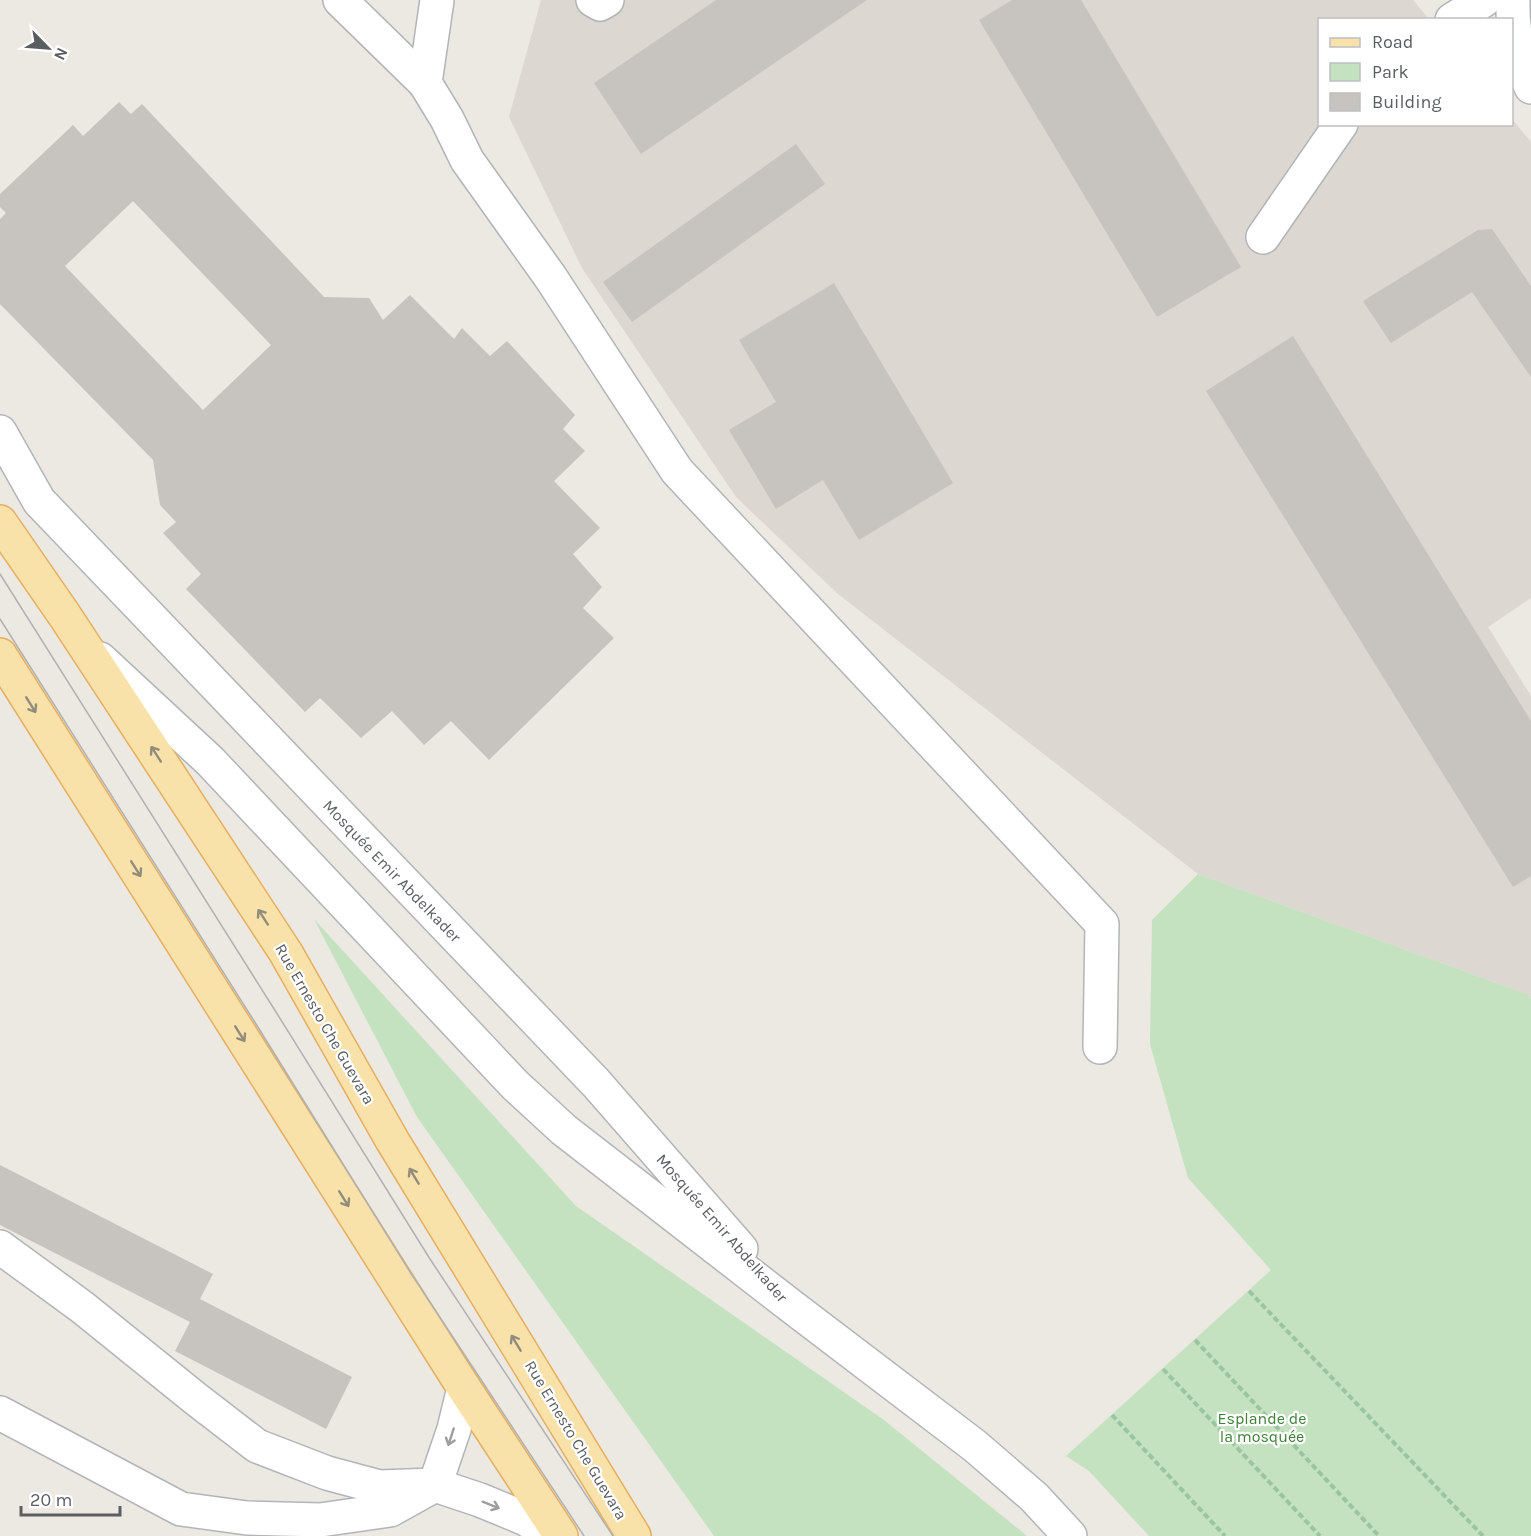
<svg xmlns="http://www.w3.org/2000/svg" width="1531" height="1536" font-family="Karla,sans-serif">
<rect width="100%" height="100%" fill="#ece8e2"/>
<polygon fill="#dcd7d0" points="541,0 1413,0 1429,19 1320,20 1320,124 1512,124 1512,119 1531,142 1531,598 1488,627 1531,696 1531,999 1527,994 1198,874 838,594 736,497 582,268 509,117"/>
<g fill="#c4e2c0">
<polygon points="1198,874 1527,994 1531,999 1531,1536 1149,1536 1089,1471 1066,1456 1271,1270 1188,1178 1150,1044 1152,920"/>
<polygon points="314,919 576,1206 884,1420 1027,1536 714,1536 417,1117"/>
</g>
<g fill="#c7c3be" fill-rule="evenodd">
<polygon points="716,0 867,0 641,154 594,83"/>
<polygon points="1012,0 1081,0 1241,267 1157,317 979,20"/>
<path d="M119 102 131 114 142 104 324 297 369 298 383 320 410 295 454 339 462 328 490 356 507 341 575 415 563 429 585 451 554 481 600 528 573 554 602 587 583 608 614 638 489 760 451 721 424 745 392 711 361 738 320 698 305 712 186 589 201 574 163 533 176 522 160 505 153 460 0 304V219L6 213 0 207V194L73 125 83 136ZM133 201 271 345 203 410 65 266Z"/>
<polygon points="796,144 825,184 632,322 603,282"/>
<polygon points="1492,229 1531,286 1531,377 1472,292 1391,343 1363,301 1478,230"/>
<polygon points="834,283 953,483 859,540 823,480 776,509 729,430 776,402 739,340"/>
<polygon points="1293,336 1531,721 1531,876 1513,887 1206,391"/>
<polygon points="0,1165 213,1274 200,1299 352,1377 326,1429 175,1351 190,1322 0,1225"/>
</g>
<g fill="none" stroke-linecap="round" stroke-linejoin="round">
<g stroke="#b2b5b8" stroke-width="36">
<g id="minor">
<polyline points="340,0 425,83"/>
<polyline points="437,0 425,83 447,119 467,160 551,278 677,471 1102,924 1100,1047"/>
<polyline points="593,0 600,4 607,0"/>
<path d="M1513 0C1512 29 1519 60 1531 87"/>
<polyline points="1452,20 1484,0"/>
<polyline points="1263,237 1341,124"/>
<polyline points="0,432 39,501 596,1083 741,1249"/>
<polyline points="100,659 210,761 515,1085 564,1130 791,1306 975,1446 1034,1497 1070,1536"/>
<polyline points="0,1247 82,1307 196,1399 257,1446 327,1473 379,1487 435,1485 480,1500 526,1519 551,1536"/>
<polyline points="0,1413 181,1509 247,1518 320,1520 390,1510 435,1485 454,1429 464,1388"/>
</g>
</g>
<g stroke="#e6af60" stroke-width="36">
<g id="major">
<polyline points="0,522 65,616 286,953 392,1140 634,1536"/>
<polyline points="0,655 464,1388 561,1536"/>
</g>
</g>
<g stroke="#9bc5a1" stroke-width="4" stroke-dasharray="6 3" stroke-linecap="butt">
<polyline points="1249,1291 1483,1536"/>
<polyline points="1195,1340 1379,1536"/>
<polyline points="1163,1369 1320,1536"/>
<polyline points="1112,1415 1225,1536"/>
</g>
<use href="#minor" stroke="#fff" stroke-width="33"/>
<use href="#major" stroke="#f9e1aa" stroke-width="33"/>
<g stroke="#b0b1b1" stroke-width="1.5">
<polyline points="0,574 276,1012 430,1259 613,1536"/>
<polyline points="0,619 256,1024 410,1272 584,1536"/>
</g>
</g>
<defs><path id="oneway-shaft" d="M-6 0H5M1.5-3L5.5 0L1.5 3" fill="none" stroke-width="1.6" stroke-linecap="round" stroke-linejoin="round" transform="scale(1.5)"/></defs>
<g stroke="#928c7b">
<use href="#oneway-shaft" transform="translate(31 705) rotate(58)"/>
<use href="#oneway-shaft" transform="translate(156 754) rotate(-123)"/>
<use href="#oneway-shaft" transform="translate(136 869) rotate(58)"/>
<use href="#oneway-shaft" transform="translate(263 917) rotate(-123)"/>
<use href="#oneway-shaft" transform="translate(240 1034) rotate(58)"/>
<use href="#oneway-shaft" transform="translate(414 1176) rotate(-121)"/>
<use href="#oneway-shaft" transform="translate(344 1199) rotate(58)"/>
<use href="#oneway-shaft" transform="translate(516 1343) rotate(-121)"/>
</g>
<g stroke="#9c9ea0">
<use href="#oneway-shaft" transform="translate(451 1437) rotate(108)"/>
<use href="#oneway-shaft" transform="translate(491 1505) rotate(22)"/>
</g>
<g text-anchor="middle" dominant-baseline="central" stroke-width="4.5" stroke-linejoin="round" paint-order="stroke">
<g font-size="16" fill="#5a5e61" stroke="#fff">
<text transform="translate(392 871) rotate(46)">Mosquée Emir Abdelkader</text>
<text transform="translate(325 1024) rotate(60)">Rue Ernesto Che Guevara</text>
<text transform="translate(722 1228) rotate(49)">Mosquée Emir Abdelkader</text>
<text transform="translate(576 1440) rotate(59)">Rue Ernesto Che Guevara</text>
</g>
<g font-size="16" fill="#40803a" stroke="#fff">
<text x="1262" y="1418">Esplande de<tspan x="1262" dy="18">la mosquée</tspan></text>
</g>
</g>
<rect x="1318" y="18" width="195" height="108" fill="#ffffff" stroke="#bdbfc0" stroke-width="1.5"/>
<rect x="1330" y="38" width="30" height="9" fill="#f9e1aa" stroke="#bdbfc0" stroke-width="1.5"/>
<text x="1372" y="48" font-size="18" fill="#5a5e61">Road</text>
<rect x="1330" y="63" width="30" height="18" fill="#c4e2c0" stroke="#bdbfc0" stroke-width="1.5"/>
<text x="1372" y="78" font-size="18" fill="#5a5e61">Park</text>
<rect x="1330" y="93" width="30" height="18" fill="#c7c3be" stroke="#bdbfc0" stroke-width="1.5"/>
<text x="1372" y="108" font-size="18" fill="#5a5e61">Building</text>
<g transform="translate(48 48) rotate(115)" stroke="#ffffff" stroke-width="4.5" paint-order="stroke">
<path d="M0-4.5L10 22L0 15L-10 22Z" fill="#5a5e61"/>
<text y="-9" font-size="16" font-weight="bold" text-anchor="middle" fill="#5a5e61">N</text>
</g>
<path d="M21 1506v9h99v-9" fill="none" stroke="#5a5e61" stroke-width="3"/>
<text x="30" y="1506" font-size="18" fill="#5a5e61" stroke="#ffffff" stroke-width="4.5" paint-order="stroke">20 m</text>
</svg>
